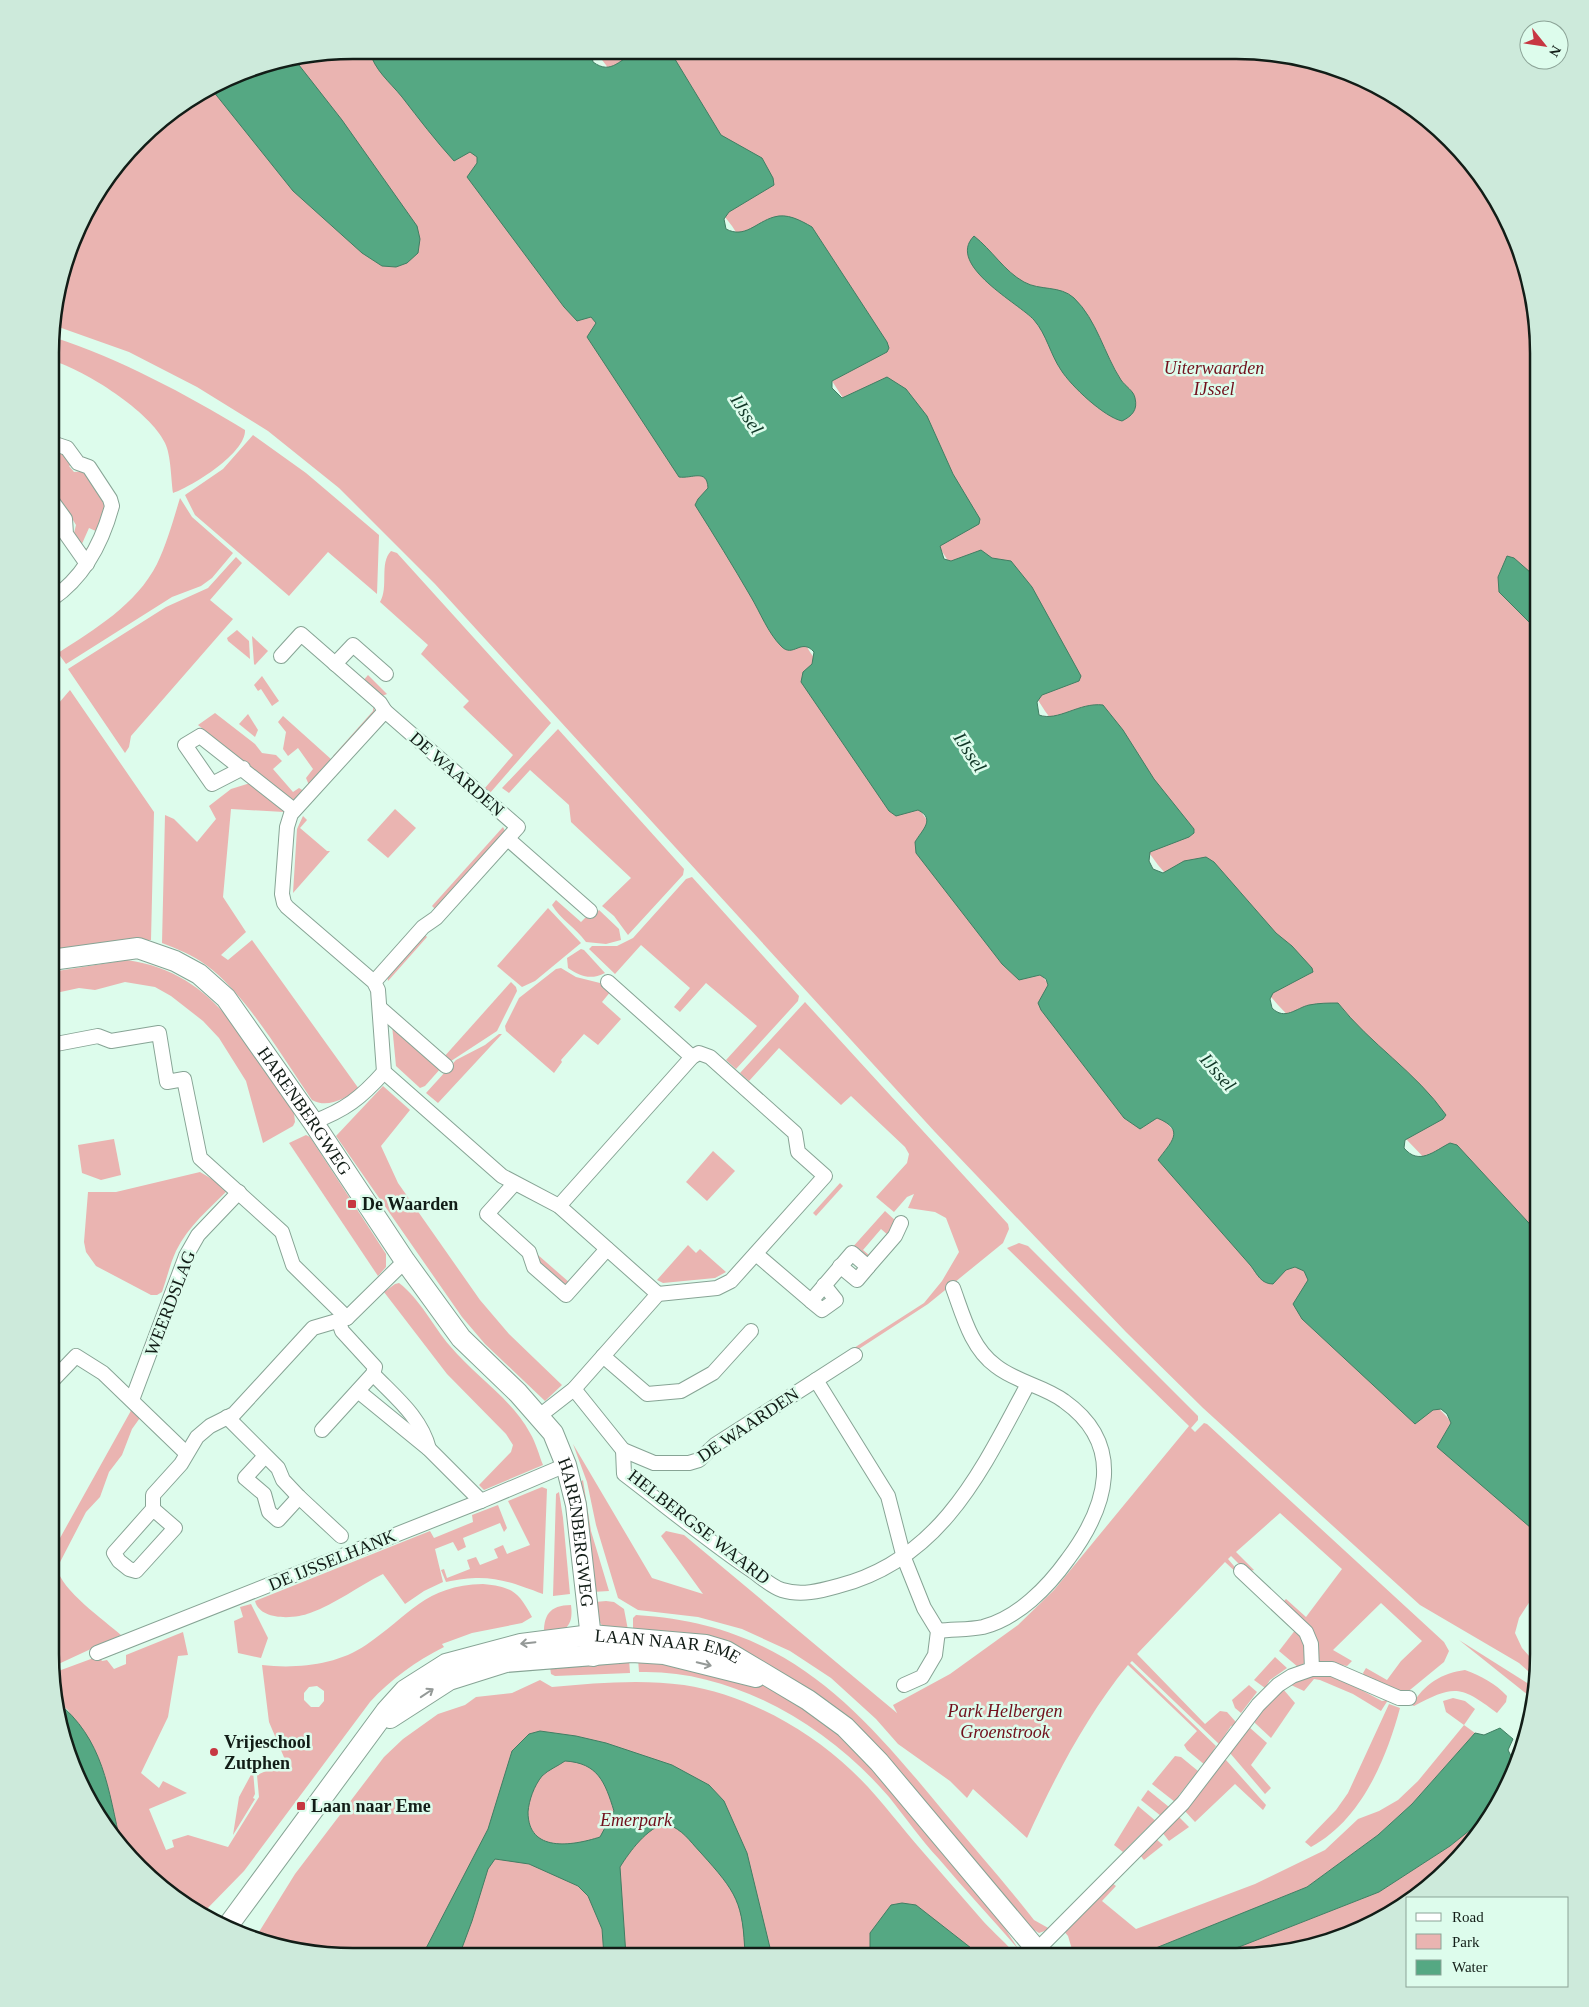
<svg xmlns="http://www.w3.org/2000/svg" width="1589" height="2007" font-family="Georgia,serif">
<rect width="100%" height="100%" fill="#ddfcec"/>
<g fill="#eab4b1" fill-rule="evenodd">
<polygon points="353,50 372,50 478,157 596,319 708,482 810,652 924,816 1046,981 1171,1128 1447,1417 1538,1538 1538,1589 1519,1618 1515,1633 1522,1648 1538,1666 1537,1679 1519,1663 1420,1605 1203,1408 1126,1332 935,1132 435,584 339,488 268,431 197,387 129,352 53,325 53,313 90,202 153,125 255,66"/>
<path d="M595 51 1276 53C1301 59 1330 63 1353 74 1439 112 1501 184 1528 273 1536 298 1536 327 1539 353V1278L1278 1005 1158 865 1045 711 732 226Z"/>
<path d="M53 337C120 359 184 393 245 430 246 453 193 486 173 493 171 479 171 455 165 443 151 412 85 370 53 361Z"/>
<polygon points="253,435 306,473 379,535 377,594 328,552 289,596 195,515 185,495 223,469"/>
<path d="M52 448 64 453 72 464 69 466 74 472 84 471C89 476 105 497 106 505 108 514 102 524 98 532L89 528 81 546 90 550 88 553 73 537 76 525 65 507 62 508 52 494Z"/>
<path d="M180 498 192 517 233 553 212 578 201 586 172 597 66 664 58 653C95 629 136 605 157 564 167 543 173 521 180 498Z"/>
<path d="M391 551 397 553 551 723 490 793 485 788 513 755 463 707 469 701 421 654 428 645 380 602C389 587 379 563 391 551Z"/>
<polygon points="236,557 242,563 210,600 233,619 131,736 129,747 125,753 68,669 166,607 208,588"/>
<polygon points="237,630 249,641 250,659 228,641 227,638"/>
<polygon points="252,636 268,651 255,665 254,664"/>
<polygon points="368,675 387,694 382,696 362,682"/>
<polygon points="262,676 279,701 272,706 261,689 258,691 254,685"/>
<polygon points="70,690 154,812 151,940 102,943 51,950 52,711"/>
<polygon points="373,707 375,711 334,757 333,756 373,711"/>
<polygon points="215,713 255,744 262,753 276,755 282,761 273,769 293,792 299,788 304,791 293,803 198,725"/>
<polygon points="248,714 258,730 255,737 239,724"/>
<polygon points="283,716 332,760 309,785 306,778 313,769 298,748 288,756 283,749 286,732 278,722"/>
<polygon points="558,729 684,869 683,875 628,935 614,916 602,906 631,878 571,822 569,805 530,770 509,793 502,788"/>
<path d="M247 784H252L286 810 284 812 231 809 223 897 246 932 221 955 228 960 252 940 359 1089C345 1098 328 1109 312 1100 283 1058 246 994 206 965 193 955 177 949 162 943L165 815 174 819 197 842 216 819 209 806 231 789Z"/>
<polygon points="395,809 416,828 388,858 367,840"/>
<polygon points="303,816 307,820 300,828 327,851 330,851 293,893 297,829"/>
<polygon points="503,827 505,831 435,909 432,906"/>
<polygon points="692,877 799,996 798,1001 736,1069 726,1060 757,1026 706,983 680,1012 674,1007 690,988 641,945 615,974 589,949 592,946 617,946 633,938 686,879"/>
<path d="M556 900 581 922 587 916 591 919 599 910 619 929 621 940 606 944 586 942C576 928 560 919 552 905Z"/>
<polygon points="548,908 581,943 535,981 522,987 497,966"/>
<polygon points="424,934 427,937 388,981 387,975"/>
<path d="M581 949 584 950 605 973C591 980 581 977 568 968L567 958Z"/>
<path d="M127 960C217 973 247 1045 294 1113L295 1122 293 1126 263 1143 246 1081 219 1038 203 1021 171 996 155 987 125 982 95 990 79 988 51 994V972Z"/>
<polygon points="561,968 576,977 604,984 611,991 602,1002 621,1019 598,1045 584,1034 561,1060 562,1062 554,1073 506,1031 505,1026 519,998 556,969"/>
<polygon points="511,982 516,987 517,991 497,1031 448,1063 443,1058"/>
<polygon points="805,1002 1008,1224 1009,1229 1003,1243 928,1304 845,1358 843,1355 924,1303 942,1281 959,1252 946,1218 935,1212 908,1208 914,1194 907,1197 894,1212 876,1197 907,1163 909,1154 905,1147 851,1096 841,1105 779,1048 749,1081 740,1073"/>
<polygon points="392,1025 441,1068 425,1086 420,1088 396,1066"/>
<polygon points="499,1034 502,1034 438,1103 426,1093 456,1060 485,1045"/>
<polygon points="383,1086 410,1110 381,1146 398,1183 480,1300 509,1334 562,1385 545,1401 485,1344 462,1317 336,1136"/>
<polygon points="306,1135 310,1137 386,1254 386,1267 378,1276 289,1143"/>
<polygon points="114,1139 121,1175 101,1180 82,1173 78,1145"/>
<polygon points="713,1151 735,1171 707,1201 686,1182"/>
<path d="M200 1172 229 1189C210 1208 188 1226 176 1251 170 1264 167 1278 162 1292L157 1295H151L96 1266 86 1252 84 1242 88 1192H116Z"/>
<polygon points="840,1183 843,1186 816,1216 813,1213"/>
<polygon points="885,1211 897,1222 888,1235 881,1229 863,1250 870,1256 868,1258 851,1249"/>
<path d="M1019 1243 1028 1246 1198 1416V1420L1191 1428 1195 1432 1204 1423 1207 1424 1444 1642 1449 1651 1444 1662 1405 1694 1365 1677 1363 1673 1366 1668 1387 1680 1401 1661 1422 1641 1381 1603 1333 1650 1352 1661 1347 1666 1318 1661 1283 1602 1286 1599 1306 1617 1342 1569 1280 1513 1236 1552 1254 1570 1247 1572 1231 1556 1228 1559 1239 1572 1238 1574 1225 1562 1137 1654 1205 1724 1220 1711 1227 1712 1235 1721 1236 1725 1231 1726 1219 1744 1132 1661 1130 1663 1216 1746 1205 1765 1187 1750 1184 1745 1197 1731 1128 1665C1085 1718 1055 1777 1027 1838L973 1789 967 1798 950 1781 898 1744 876 1719 831 1678 790 1651 742 1629 698 1617 638 1610 618 1598 596 1525 587 1482 573 1444 652 1578 703 1594 661 1536 666 1531 684 1535 897 1713 893 1705 950 1674 1018 1625 1054 1590 1189 1426 1007 1248Z"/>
<polygon points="688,1245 696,1253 700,1249 726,1272 715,1278 663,1283 657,1280"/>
<polygon points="537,1255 538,1255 570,1283 565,1285 540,1266"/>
<path d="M399 1283C420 1299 433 1326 450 1346 475 1376 512 1399 530 1433 536 1443 539 1455 543 1465L484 1490 479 1485 511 1452 513 1445 506 1434 447 1374 384 1292 395 1284Z"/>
<path d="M133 1407 142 1415 132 1429 122 1455 109 1472 100 1497 86 1512 57 1568C61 1590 104 1620 121 1635L52 1667 50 1556Z"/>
<polygon points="583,1480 591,1531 609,1591 592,1592 579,1483"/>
<path d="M542 1487 547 1489 543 1594C505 1580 488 1573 446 1582L441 1570 444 1569 447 1578 470 1569 467 1560 476 1557 480 1565 498 1558 494 1549 503 1545 507 1554 530 1545 508 1501Z"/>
<polygon points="559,1492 563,1518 570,1594 553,1596 556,1494"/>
<path d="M498 1505 507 1528 504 1532 500 1523 463 1538 466 1547 458 1551 453 1542 435 1549 443 1582 424 1591 405 1604 383 1574C358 1586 336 1604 310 1613 295 1619 260 1621 255 1601L430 1531 434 1538 473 1522 472 1515Z"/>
<polygon points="52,1519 60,1521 50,1538 50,1520"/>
<path d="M483 1584C512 1587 518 1591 532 1617L522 1623 472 1633 442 1644 444 1647C416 1661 391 1679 370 1702L244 1871 202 1914 185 1906 139 1868 121 1845 104 1774 68 1710 56 1701 53 1673 99 1656 102 1661 107 1660 114 1669 126 1664V1655L183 1632 188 1655 178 1656 168 1717 141 1773 159 1788 163 1781 187 1793 149 1809 166 1850 174 1847 172 1840 188 1835 228 1847 259 1797 257 1775 286 1762 269 1722 262 1665C296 1669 337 1665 366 1645 409 1616 425 1585 483 1584ZM317 1686 324 1691V1701L319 1707H311L304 1700V1693L309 1687Z"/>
<path d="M606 1601 614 1602 624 1609 628 1630 604 1627C596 1621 596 1612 595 1602Z"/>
<polygon points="251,1604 268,1638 261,1658 238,1653 234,1621 243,1617 240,1607"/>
<path d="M571 1605C574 1628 564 1632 544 1636 543 1616 549 1605 571 1605Z"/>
<path d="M636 1615C785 1624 855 1704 944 1812 974 1848 1005 1883 1034 1920L1050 1929 1039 1933 1031 1928 878 1747 830 1703 770 1666 633 1632V1618Z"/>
<polygon points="1296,1629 1303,1635 1306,1662 1298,1667 1279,1651"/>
<polygon points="1459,1640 1535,1688 1533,1699"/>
<polygon points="1275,1657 1287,1668 1270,1680 1265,1688 1254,1680"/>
<polygon points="629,1659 630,1673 555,1676 551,1674 550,1667"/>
<path d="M638 1659 760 1683 808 1708 856 1748 995 1913 1019 1950C993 1920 965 1890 939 1859 921 1840 906 1818 889 1797 829 1727 734 1669 639 1672Z"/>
<path d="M1465 1670C1481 1676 1495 1683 1507 1696L1506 1702 1497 1713C1460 1685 1454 1685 1414 1706L1412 1705C1424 1684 1442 1673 1465 1670Z"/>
<polygon points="1329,1673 1382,1701 1388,1700 1381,1711 1353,1694 1320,1680 1314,1679 1304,1691 1291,1685 1297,1678"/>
<path d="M540 1680 552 1687C595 1683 641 1679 684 1685 744 1694 807 1728 851 1770 878 1795 899 1825 923 1852 943 1875 963 1898 983 1921 994 1933 1007 1944 1017 1956H333L254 1940 295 1874 384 1757 403 1739 438 1714 465 1705 476 1697 512 1693Z"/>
<polygon points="1249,1685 1257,1692 1241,1713 1235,1708 1232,1700"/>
<polygon points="1283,1689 1295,1703 1271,1738 1255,1723 1254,1717"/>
<polygon points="1453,1698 1465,1701 1475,1709 1464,1725 1475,1733 1412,1804 1378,1835 1307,1887 1136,1956 1074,1956 1068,1936 1062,1929 1112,1883 1116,1886 1102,1901 1136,1929 1255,1884 1325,1850 1358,1819 1379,1811 1398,1800 1418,1781 1464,1725 1446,1712 1443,1701"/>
<path d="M1389 1704 1400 1708C1386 1760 1361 1820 1311 1847L1305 1842 1336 1810 1348 1793Z"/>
<polygon points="1249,1727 1267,1743 1251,1765 1271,1788 1265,1794 1230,1753"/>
<polygon points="1175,1756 1181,1757 1198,1771 1179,1795 1179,1800 1175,1802 1152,1784"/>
<polygon points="1226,1760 1266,1805 1265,1807 1263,1810 1235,1784 1195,1822 1184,1810 1222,1762"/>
<polygon points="253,1771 255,1794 253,1798 255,1799 233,1835 239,1797"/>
<polygon points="1148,1790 1169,1807 1161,1816 1141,1800"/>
<polygon points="1138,1806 1157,1822 1155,1825 1150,1825 1123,1852 1114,1845"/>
<path d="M1496 1806C1477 1845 1445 1872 1411 1898H1408V1901C1353 1943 1284 1956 1216 1956L1379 1892 1450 1846 1485 1818Z"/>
<polygon points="1179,1817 1189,1827 1169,1841 1162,1832"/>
<polygon points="1156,1839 1163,1845 1144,1860 1140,1855"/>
</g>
<g fill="#55a883" stroke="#417e63" fill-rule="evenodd">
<path d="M369 50 591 51 593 62C612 76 620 58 638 51 647 48 660 51 670 51L721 135 762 158 773 178 774 185 729 212 724 219 726 229C745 239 756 222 774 217 787 213 800 220 812 227L887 342 889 348 887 352 832 381V388L842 398 887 377 906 389 927 416 953 474 980 519 979 524 940 546 944 559 951 561 981 550 992 558 1011 561 1032 587 1081 676 1079 681 1042 695 1037 702 1039 715C1058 722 1079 702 1103 705L1123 730 1154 779 1194 829V833L1189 837 1150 852 1149 861 1153 869 1163 873 1184 861 1206 857 1214 862 1276 933 1292 946 1312 968 1313 972 1309 974 1273 993 1270 999 1272 1008C1285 1021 1296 1008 1309 1005 1319 1003 1329 1003 1338 1003 1370 1044 1416 1072 1446 1115L1443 1119 1405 1140 1404 1148C1419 1166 1434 1151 1450 1143L1457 1145 1539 1234 1538 1534 1437 1447 1451 1423 1447 1414 1441 1409 1433 1410 1415 1424 1302 1319 1293 1304 1308 1280 1304 1271 1295 1267 1286 1270 1273 1284C1261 1284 1257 1274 1251 1266L1158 1160C1170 1143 1187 1130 1157 1118L1140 1129 1124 1118 1041 1010 1038 1003 1048 985 1046 979 1040 975 1019 980 1002 964 916 853 915 842C922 830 936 819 918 810L896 816 889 811 801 682 803 672 812 664 814 652C801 637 793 659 781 646 768 633 760 612 751 597 733 566 714 535 695 505L698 499 708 488C707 468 692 479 679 477L587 337 596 323 591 317 577 321 564 307 467 177 477 163V157L470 152 454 161C435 140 419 119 402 97 389 81 375 71 369 50Z"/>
<polygon points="295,60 342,120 417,226 420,239 418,253 407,263 396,267 382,266 362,253 293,191 213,91 255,66"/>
<path d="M974 236C992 250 1004 271 1024 282 1040 291 1060 285 1074 298 1097 320 1104 354 1121 380 1125 386 1134 391 1135 398 1138 410 1132 416 1122 421 1104 417 1071 386 1061 370 1050 354 1047 335 1034 320 1020 304 945 265 974 236Z"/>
<polygon points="1507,556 1514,558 1539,580 1539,627 1531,624 1499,592 1498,577"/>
<path d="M56 1701C104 1739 108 1789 121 1845L90 1805 60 1733Z"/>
<polygon points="1500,1728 1513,1739 1508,1750 1516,1766 1496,1806 1485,1818 1450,1846 1379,1892 1216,1956 1136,1956 1307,1887 1378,1835 1412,1804 1475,1733 1484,1735"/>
<path d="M540 1731 576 1736 606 1743 672 1765 709 1785 724 1801 747 1853 772 1956H745C743 1902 737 1893 701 1853 687 1838 685 1832 666 1823 647 1828 630 1851 620 1867L626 1956H604L602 1929 588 1896 578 1886 529 1864 495 1859 488 1869 472 1921 459 1956H422L488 1829 512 1751 529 1734ZM565 1761C598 1763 605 1782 614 1811L600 1837C572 1846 528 1853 528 1812 529 1800 534 1786 542 1776 548 1770 558 1766 565 1761Z"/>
<polygon points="902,1903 916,1905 971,1948 977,1956 870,1956 870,1933 891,1905"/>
</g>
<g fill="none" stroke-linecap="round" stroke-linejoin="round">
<g stroke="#87a495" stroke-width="16">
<g id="street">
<polyline points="52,501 65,519 66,534 87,564"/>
<path d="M52 599C84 577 102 543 112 506L110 499 89 467 78 463 67 448 52 443"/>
<polyline points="281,656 301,634 380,703 385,711"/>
<polyline points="335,664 353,645 386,674"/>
<polyline points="243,768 212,784 185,745 200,736 294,810"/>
<polyline points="508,839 590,911"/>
<polyline points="374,982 287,907 284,903 282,894 287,827 291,814 385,711 518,827 436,918 423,927 374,982 378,990 384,1072 502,1176 559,1206 658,1294"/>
<polyline points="608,982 692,1057"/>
<polyline points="380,1008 446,1066"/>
<polyline points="51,1045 98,1036 111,1041 159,1033 167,1082 184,1079 200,1158 282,1232 293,1265 347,1318"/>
<path d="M313 1122C345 1110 361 1098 384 1072"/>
<polyline points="514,1184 487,1214 529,1252 534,1267 566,1295 607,1249"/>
<polyline points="756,1254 811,1301 852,1253 868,1267 895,1236 901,1223"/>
<polyline points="840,1266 857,1280 868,1267"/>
<polyline points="811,1301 822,1310 836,1300 824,1285"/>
<polyline points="603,1356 647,1394 681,1391 713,1373 751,1331"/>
<path d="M373 1374C395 1397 421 1417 429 1449"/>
<polyline points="816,1380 888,1496 904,1558 924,1608 938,1631 935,1655 922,1677 904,1685"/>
<polyline points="51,1382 76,1356 103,1373 186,1453"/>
<polyline points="574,1389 623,1450 654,1463 689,1463 699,1460 715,1445 855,1355"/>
<polyline points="358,1391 429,1449 481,1501"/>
<polyline points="132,1400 186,1256 198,1235 239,1192"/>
<polyline points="227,1417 278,1468 283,1480 299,1497 341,1536"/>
<polyline points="538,1417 574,1389 658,1294 717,1288 731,1281 825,1176 798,1152 795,1133 710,1057 699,1053 692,1057 559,1206"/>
<polyline points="322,1430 373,1374 375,1367 342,1331 339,1322"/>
<path d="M623 1450 624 1474C666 1506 707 1540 751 1570 760 1576 772 1587 782 1590 801 1596 820 1591 838 1586 941 1560 982 1470 1028 1384"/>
<polyline points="265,1456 245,1478 264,1494 269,1512 278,1520 299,1497"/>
<polyline points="153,1509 175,1528 136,1571 129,1569 119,1561 114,1553 153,1509 153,1495 181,1464 197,1437 210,1426 234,1414 313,1328 347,1318 405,1261"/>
<polyline points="1241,1571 1306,1632 1311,1644 1312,1669"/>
<path d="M938 1631C952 1629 969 1630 983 1627 1018 1618 1048 1587 1068 1559 1107 1507 1126 1445 1064 1401 1044 1386 1016 1382 996 1366 971 1348 963 1315 953 1288"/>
<polyline points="97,1653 481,1501 566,1465"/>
<polyline points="1031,1956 1183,1803 1258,1705 1278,1685 1292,1676 1312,1669 1332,1669 1399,1698 1409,1698"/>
</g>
</g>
<g stroke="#87a495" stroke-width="22">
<g id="secondary">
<path id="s1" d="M51 960 138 948 175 961 199 974 226 998 313 1122 405 1261 461 1338 518 1393 553 1433 566 1465 576 1505 593 1656"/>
<polyline points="390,1718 449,1680 506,1662 632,1652 664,1654 756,1677"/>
<path id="s2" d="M227 1927 386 1711 405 1690 446 1664 521 1644 591 1635 706 1645 726 1651 808 1700 845 1727 879 1762 1042 1956"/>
</g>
</g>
<use href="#street" stroke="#fff" stroke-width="14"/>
<use href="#secondary" stroke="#fff" stroke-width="20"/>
</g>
<defs><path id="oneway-shaft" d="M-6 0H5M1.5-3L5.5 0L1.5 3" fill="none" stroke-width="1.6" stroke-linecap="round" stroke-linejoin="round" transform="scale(1.25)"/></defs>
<g stroke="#949997">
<use href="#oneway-shaft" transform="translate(528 1643) rotate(174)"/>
<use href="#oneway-shaft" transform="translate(704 1664) rotate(14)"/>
<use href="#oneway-shaft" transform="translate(427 1693) rotate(-34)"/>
</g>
<g fill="#c73742" stroke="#ddfcec" stroke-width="2">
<rect x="347" y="1199" width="10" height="10" rx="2.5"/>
<circle cx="214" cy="1752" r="5"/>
<rect x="296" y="1801" width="10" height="10" rx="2.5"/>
</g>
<g text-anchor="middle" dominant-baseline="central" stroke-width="5" stroke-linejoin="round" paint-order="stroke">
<g font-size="18" font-style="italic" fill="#71101c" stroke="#ddfcec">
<text x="1214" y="368">Uiterwaarden<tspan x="1214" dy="21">IJssel</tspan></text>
<text x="1005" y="1711">Park Helbergen<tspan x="1005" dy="21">Groenstrook</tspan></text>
<text x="636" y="1820">Emerpark</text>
</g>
<g font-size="18" fill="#121d17" stroke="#ddfcec">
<text transform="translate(457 774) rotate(41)">DE WAARDEN</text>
<text stroke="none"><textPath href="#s1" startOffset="328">HARENBERGWEG</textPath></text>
<text transform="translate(170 1303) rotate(-69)">WEERDSLAG</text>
<text transform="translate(748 1425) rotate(-34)">DE WAARDEN</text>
<text transform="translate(699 1527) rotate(38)">HELBERGSE WAARD</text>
<text stroke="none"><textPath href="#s1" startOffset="839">HARENBERGWEG</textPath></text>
<text transform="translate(332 1560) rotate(-22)">DE IJSSELHANK</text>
<text stroke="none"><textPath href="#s2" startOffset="571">LAAN NAAR EME</textPath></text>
</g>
<g font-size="18" font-weight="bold" fill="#121d17" stroke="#ddfcec" text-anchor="start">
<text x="362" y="1204">De Waarden</text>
<text x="224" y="1742">Vrijeschool<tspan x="224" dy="21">Zutphen</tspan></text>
<text x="311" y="1806">Laan naar Eme</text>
</g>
<g font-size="19" font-style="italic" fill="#103626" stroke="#ddfcec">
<text transform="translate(747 414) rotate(57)">IJssel</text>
<text transform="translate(970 752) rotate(57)">IJssel</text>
<text transform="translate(1218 1072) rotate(49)">IJssel</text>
</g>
</g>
<path d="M0 0H1589V2007H0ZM353 59H1236A294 294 0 0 1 1530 353V1654A294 294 0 0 1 1236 1948H353A294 294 0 0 1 59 1654V353A294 294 0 0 1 353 59Z" fill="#cdeadb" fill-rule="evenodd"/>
<path fill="none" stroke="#121d17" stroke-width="2.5" d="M353 59H1236A294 294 0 0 1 1530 353V1654A294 294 0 0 1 1236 1948H353A294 294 0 0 1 59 1654V353A294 294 0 0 1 353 59Z"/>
<rect x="1406" y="1897" width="162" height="90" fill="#ddfcec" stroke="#8ca397"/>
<rect x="1416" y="1913" width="25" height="8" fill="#ffffff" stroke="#8ca397"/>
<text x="1452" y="1922" font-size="15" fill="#121d17">Road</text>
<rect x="1416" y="1934" width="25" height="15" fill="#eab4b1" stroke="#8ca397"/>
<text x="1452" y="1947" font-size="15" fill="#121d17">Park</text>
<rect x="1416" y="1960" width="25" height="15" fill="#55a883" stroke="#8ca397"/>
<text x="1452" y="1972" font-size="15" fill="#121d17">Water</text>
<g transform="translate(1544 45) rotate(120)"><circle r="24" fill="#ddfcec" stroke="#8ca397"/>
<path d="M0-4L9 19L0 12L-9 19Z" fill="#c73742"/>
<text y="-8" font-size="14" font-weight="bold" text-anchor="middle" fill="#121d17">N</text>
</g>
</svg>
